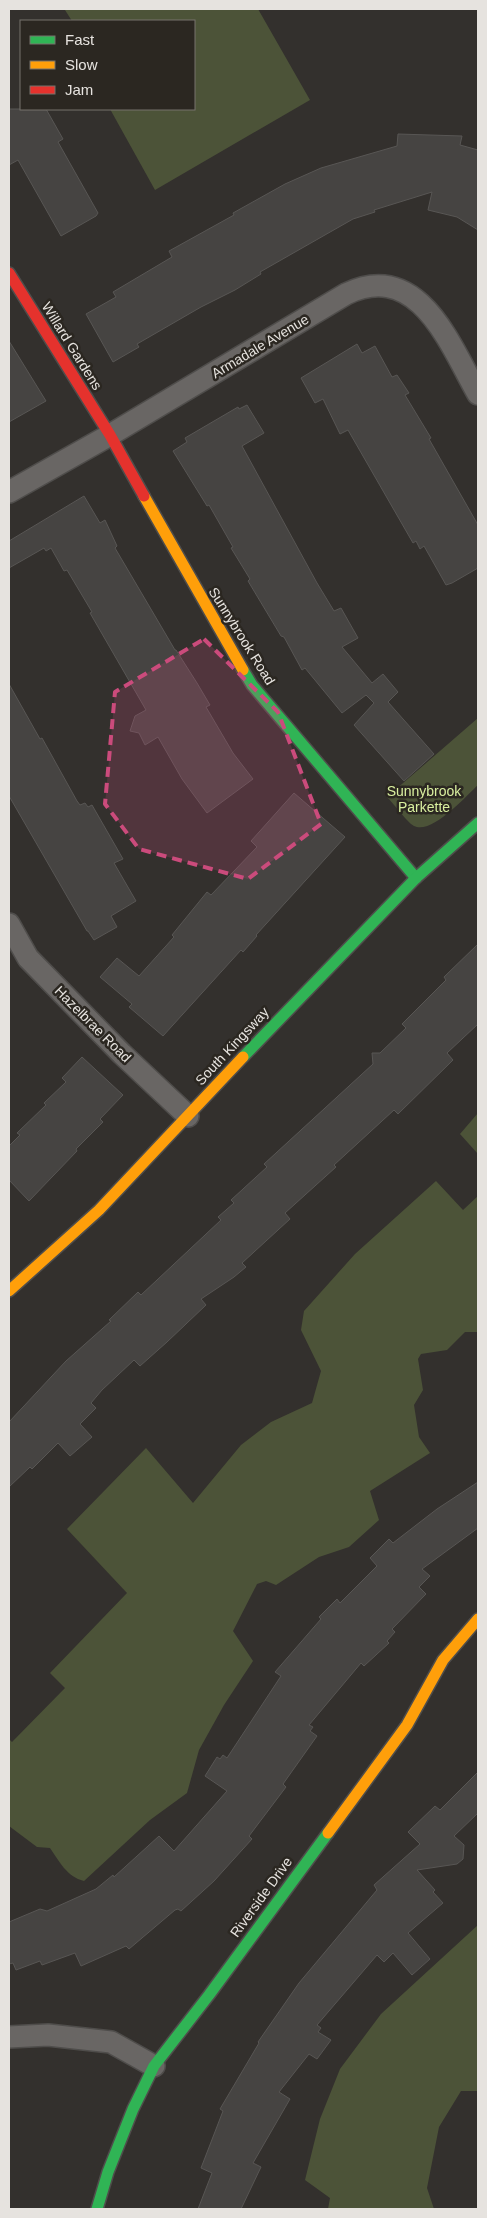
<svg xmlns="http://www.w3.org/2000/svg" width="487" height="2218" font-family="Arial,sans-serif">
<rect width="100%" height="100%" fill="#33302d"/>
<g fill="#4c5338">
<polygon points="68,9 258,9 310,100 155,190 110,109 194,109 194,21 72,21 65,10"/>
<path d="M478 718V785C466 796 432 835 414 826 407 822 394 804 387 797Z"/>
<polygon points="478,1113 478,1154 460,1134"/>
<path d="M436 1181 463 1210 478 1196V1332H465L447 1350 421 1354 418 1359 423 1390 414 1405 419 1437 430 1453 370 1491 379 1520 349 1547 319 1557 276 1585 266 1581 257 1584 233 1631 253 1661 224 1705 199 1750 187 1793 150 1820 84 1881C67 1877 59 1861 50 1848L37 1847 9 1826V1739L12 1742 65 1688 50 1673 127 1593 67 1529 146 1448 193 1503 241 1445 271 1422 312 1403 321 1371 301 1330 304 1311 355 1254Z"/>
<polygon points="478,1925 478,2091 461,2091 439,2127 427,2188 434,2209 328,2209 330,2198 305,2180 320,2119 340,2069 381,2014"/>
</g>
<g fill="#464442" stroke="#585654">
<polygon points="9,109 46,109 63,139 58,142 98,213 96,216 61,236 18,160 9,165"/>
<polygon points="398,134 462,136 460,145 478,150 478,230 457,217 428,210 432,192 374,210 375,212 353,219 260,272 261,274 235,290 201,307 137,344 139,347 113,362 86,314 116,297 113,292 172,257 169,251 234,215 233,213 285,184 321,168 397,146"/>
<polygon points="9,341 46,401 9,422"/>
<polygon points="357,344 362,353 375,346 392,377 397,375 409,393 405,395 431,438 429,439 478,525 478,568 452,583 446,585 424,546 420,549 416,541 413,543 348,430 340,434 323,399 315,403 301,378"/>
<polygon points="247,405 264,433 242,446 317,583 334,611 341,608 358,638 342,647 372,683 383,674 398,692 388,702 434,754 404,781 354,725 374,703 366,695 342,713 305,668 302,670 284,637 281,636 248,581 250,579 231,548 233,547 209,505 207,506 173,451 187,442 185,438 238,407 239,409"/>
<polygon points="84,496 100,523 105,520 117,546 115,548 175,650 176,650 197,683 210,705 206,707 233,753 253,779 207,813 182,779 158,737 145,745 139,733 130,731 135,716 146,710 90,613 92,612 67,570 64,571 51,548 46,551 44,548 9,568 9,541"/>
<polygon points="9,684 40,739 42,738 77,801 80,805 85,803 88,807 92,805 123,859 114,863 136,901 111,916 117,927 94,940 88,931 87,931 9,796"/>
<polygon points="294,793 345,837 256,935 257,936 243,952 241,950 163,1036 129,1007 132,1004 100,977 117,958 139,976 174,937 172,935 207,892 211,895 257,847 251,841"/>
<polygon points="478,944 478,1024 447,1053 453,1060 398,1114 394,1110 334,1165 336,1167 285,1213 290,1219 242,1263 246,1267 234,1277 201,1299 206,1305 167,1342 140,1366 134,1360 102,1390 91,1403 96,1408 80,1424 92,1437 70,1456 58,1443 32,1469 30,1467 9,1487 9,1422 66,1361 111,1321 109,1320 138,1292 141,1295 221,1220 218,1217 234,1203 231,1200 267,1167 264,1164 373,1064 372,1053 380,1053 406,1028 402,1024 446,980 444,977"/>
<polygon points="82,1057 123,1095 100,1119 103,1122 76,1149 77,1151 29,1201 9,1180 9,1146 20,1135 17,1133 46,1105 44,1103 66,1082 62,1078"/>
<polygon points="478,1482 478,1528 422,1569 430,1576 419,1587 426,1594 392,1629 395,1632 387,1641 389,1643 364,1666 361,1663 309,1725 313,1727 310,1731 317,1736 283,1784 286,1787 249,1836 252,1839 214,1881 181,1911 178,1909 175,1910 129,1949 126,1946 81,1966 75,1953 42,1965 40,1961 16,1970 13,1963 9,1964 9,1922 40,1909 47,1911 96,1889 113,1875 114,1877 159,1836 174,1851 227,1791 205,1776 217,1757 220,1759 223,1755 227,1758 281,1676 275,1672 321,1619 319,1617 337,1599 340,1603 377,1566 370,1558 389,1539 393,1543 437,1509"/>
<polygon points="478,1772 478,1813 454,1836 464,1845 463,1859 457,1864 417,1870 435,1890 433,1892 443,1903 408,1933 430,1959 412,1975 393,1953 384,1962 377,1955 317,2025 321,2028 318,2032 331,2040 317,2059 309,2054 279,2092 290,2099 253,2163 261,2167 241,2209 198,2209 212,2173 201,2168 223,2111 220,2109 259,2043 258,2042 299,1983 377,1890 374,1885 420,1844 408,1832 435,1806 440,1810"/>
</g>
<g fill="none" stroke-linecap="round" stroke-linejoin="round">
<g stroke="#4f4d4b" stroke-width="24">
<g id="street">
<path d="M9 492 110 435 346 294C419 259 450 345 478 394"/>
<polyline points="9,924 28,958 122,1054 188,1116"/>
<polyline points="9,2037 48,2035 111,2042 154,2066"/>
</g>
</g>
<g stroke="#4f4d4b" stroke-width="14">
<g id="fast">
<polyline points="243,670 252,685 416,878"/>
<polyline points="243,1057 416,878 478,823"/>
<polyline points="97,2209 108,2172 133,2109 154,2066 209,1995 328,1833"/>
</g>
</g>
<g stroke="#4f4d4b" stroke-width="14">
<g id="slow">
<polyline points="144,496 243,670"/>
<polyline points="9,1291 99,1210 243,1057"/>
<polyline points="328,1833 407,1725 443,1660 478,1619"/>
</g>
</g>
<g stroke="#4f4d4b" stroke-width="14">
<polyline id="jam" points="9,273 110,435 144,496"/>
</g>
<use href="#street" stroke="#696664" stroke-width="21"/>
<use href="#fast" stroke="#30b455" stroke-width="11"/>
<use href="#slow" stroke="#ff9f0a" stroke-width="11"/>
<use href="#jam" stroke="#e5322d" stroke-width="11"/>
</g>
<path fill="#cb4b7c" fill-opacity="0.2" stroke="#cb4b7c" stroke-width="4" stroke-dasharray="10 6" stroke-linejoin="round" d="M204 639 278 712 321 824 248 879 139 849 105 804 115 692Z"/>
<g text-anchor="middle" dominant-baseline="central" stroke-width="5" stroke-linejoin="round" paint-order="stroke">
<g font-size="14" fill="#e6e3df" stroke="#2b2721">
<text transform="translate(72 346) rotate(58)">Willard Gardens</text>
<text transform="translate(260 346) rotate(-31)">Armadale Avenue</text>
<text transform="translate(242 636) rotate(58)">Sunnybrook Road</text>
<text transform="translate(93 1024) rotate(45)">Hazelbrae Road</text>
<text transform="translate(232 1046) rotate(-47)">South Kingsway</text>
<text transform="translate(261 1897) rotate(-54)">Riverside Drive</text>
</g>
<g font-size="14" fill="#d9ef9f" stroke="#2b2721">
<text x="424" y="791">Sunnybrook<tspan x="424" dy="16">Parkette</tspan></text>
</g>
</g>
<rect width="487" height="2218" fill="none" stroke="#e6e3df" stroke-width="20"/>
<rect x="20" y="20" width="175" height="90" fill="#2b2721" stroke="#76726d"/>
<rect x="30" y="36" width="25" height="8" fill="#30b455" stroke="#76726d"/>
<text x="65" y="45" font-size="15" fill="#e6e3df">Fast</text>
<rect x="30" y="61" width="25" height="8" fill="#ff9f0a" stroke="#76726d"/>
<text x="65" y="70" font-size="15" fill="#e6e3df">Slow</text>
<rect x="30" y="86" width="25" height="8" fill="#e5322d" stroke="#76726d"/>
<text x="65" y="95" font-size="15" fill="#e6e3df">Jam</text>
</svg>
